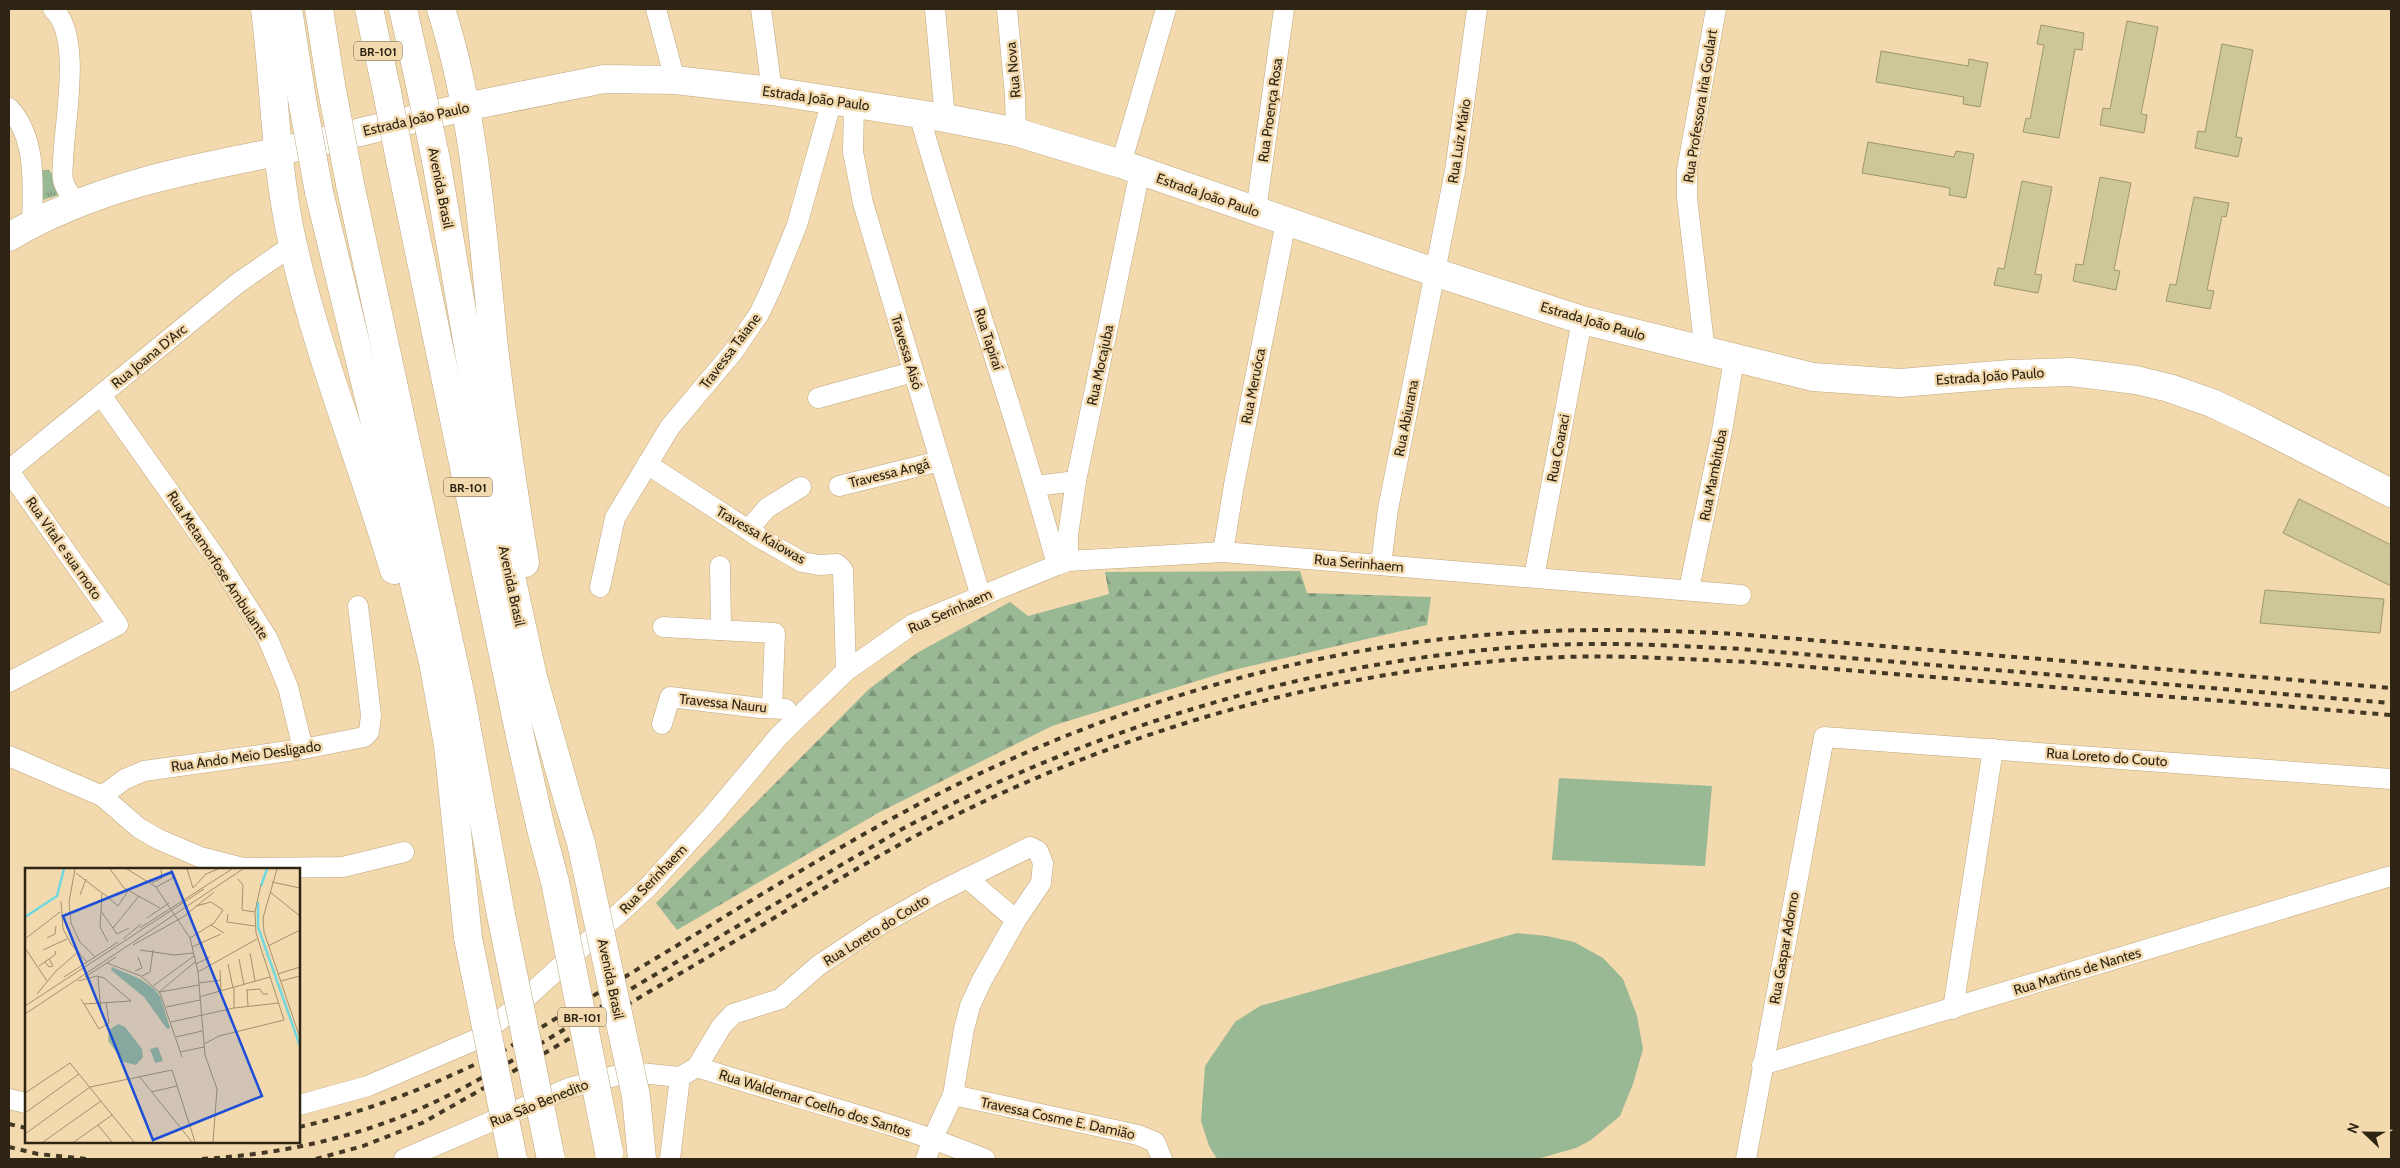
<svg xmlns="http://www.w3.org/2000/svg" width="2400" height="1168" font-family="Cabin,sans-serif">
<defs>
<pattern id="grass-tufts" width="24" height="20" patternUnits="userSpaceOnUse" patternTransform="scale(1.25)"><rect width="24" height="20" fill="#99b894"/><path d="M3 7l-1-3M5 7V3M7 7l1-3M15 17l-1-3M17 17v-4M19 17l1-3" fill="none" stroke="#7d9578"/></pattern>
<pattern id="forest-firs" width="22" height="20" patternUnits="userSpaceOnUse" patternTransform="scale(1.25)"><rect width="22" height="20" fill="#99b894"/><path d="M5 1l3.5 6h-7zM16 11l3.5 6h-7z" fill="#7d9578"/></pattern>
</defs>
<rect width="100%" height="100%" fill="#f2d9ae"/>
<polygon fill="url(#grass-tufts)" points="40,170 49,170 63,189 61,194 40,201"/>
<polygon fill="url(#forest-firs)" points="1300,571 1307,593 1431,597 1427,625 1229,671 1052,726 878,813 677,930 656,903 869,689 917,653 1010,602 1028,616 1109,594 1105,572"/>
<g fill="#99b894">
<polygon points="1559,778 1712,786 1705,866 1552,860"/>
<polygon points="1517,933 1547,936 1574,942 1603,958 1623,979 1637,1016 1643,1049 1633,1084 1620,1116 1591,1140 1576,1148 1537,1159 1217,1159 1209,1146 1201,1121 1205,1066 1235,1022 1260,1006"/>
</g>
<g fill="#cdc798" stroke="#9e986a">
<polygon points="2127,21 2158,27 2141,114 2147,115 2144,133 2100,125 2103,108 2110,109"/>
<polygon points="2041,25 2084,33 2082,50 2075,49 2059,138 2023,132 2026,118 2030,119 2044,45 2037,44"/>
<polygon points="2222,44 2253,50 2236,137 2242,138 2238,157 2195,148 2198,131 2205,132"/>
<polygon points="1881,51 1968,66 1969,59 1988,63 1980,107 1963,104 1964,97 1876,82"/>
<polygon points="1868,142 1954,157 1956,151 1974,154 1966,198 1949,195 1950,188 1862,173"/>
<polygon points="2100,177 2131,183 2114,270 2120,271 2116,290 2073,281 2076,264 2083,265"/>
<polygon points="2022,181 2052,187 2035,274 2042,275 2038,293 1994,285 1998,268 2004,269"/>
<polygon points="2194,197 2229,203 2226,217 2222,216 2207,290 2214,291 2210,309 2166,301 2170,284 2176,285"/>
<polygon points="2299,499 2391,545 2391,586 2283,533"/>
<polygon points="2265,590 2384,599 2380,633 2260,623"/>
</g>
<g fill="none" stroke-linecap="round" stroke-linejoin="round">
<g stroke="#bfa77e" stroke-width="21">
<g id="minor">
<path d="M53 9C83 36 64 123 63 161 63 167 61 177 64 183 66 190 72 197 75 203"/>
<polyline points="656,9 675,80"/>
<polyline points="761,9 772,91"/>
<polyline points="935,9 945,118"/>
<polyline points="1007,9 1015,96 1016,132"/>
<polyline points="854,104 853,152 863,203 981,597"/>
<path d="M9 108C37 138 33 185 32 224"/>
<path d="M919 114C962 265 1016 413 1057 565"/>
<polyline points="1121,164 1166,9"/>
<polyline points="1256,211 1284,9"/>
<polyline points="1705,352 1687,198 1687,170 1716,9"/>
<polyline points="101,395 221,565 268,639 288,687 303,749"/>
<polyline points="818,398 913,372"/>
<polyline points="647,464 762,539 802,562 819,565 837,564 843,570 846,671"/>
<polyline points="9,470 238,283 293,245"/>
<polyline points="9,471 118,625 9,682"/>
<polyline points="839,486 940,461"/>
<polyline points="1036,486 1076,481"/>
<polyline points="748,530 767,508 801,487"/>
<polyline points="1223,552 1234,485 1286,222"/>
<polyline points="1068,561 1068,535 1076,481 1140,171"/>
<polyline points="1381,565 1388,509 1455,171 1477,9"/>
<polyline points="720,566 721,630"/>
<polyline points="1534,577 1582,320"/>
<polyline points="600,587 615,518 670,427 733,352 759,314 771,289 797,225 832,100"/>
<polyline points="1689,589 1722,431 1734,359"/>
<polyline points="663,627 775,633 772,708"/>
<polyline points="662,724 670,697 760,708 786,709"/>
<polyline points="9,756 102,796 125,779 144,771 303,749 364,737 369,732 371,715 358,606"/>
<polyline points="102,796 139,828 158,839 200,857 243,868 343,867 404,852"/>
<polyline points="967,878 1016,920"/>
<polyline points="1953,1009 1993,749"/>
<polyline points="1762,1065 2391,876"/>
<path d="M697 1067C793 1098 892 1121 985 1159"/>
<polyline points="680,1077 697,1067 721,1027 733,1014 780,999 819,965 878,926 935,894 1030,847 1038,851 1043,863 1041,883 1016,920 982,980 970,1006 964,1029 953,1095 933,1138 926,1159"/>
<polyline points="953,1095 1138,1135 1155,1142 1162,1159"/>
<polyline points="9,1099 26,1103"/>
<polyline points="299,1105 368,1086 477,1039 516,1007 647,888 713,815 778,737 846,671 913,624 1057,565 1068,561 1223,552 1741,595"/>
<polyline points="404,1159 569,1088 630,1072 680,1077"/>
<polyline points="670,1159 680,1077"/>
<polyline points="1746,1159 1824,737 2391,779"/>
</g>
</g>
<g stroke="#bfa77e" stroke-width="29">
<path id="secondary" d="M9 237C91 188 184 170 277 152"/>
</g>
<g stroke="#bfa77e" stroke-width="29">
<g id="primary">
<path d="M265 9C275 88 275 167 293 245 318 356 362 462 394 570"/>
<polyline points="288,9 302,99"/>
<polyline points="403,9 419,80"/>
<path d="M441 9C475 115 482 227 493 338 501 413 513 488 525 563"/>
<polyline points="277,152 465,107 604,79 675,80 772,91 945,118 1016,132 1121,164 1434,272 1582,320 1813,377 1900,383 2010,374 2071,372 2136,380 2169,388 2212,403 2250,421 2391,493"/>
<polyline points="436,160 495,503 533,677 568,800"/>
<polyline points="319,192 433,662 448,745 468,938"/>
</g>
</g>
<g stroke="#bfa77e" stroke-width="29">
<g id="motorway">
<polyline points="319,9 331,85"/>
<polyline points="369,9 387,92"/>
<polyline points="400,160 520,736 541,829 555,882"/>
<polyline points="350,184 461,697 501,915"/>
</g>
</g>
<use href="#minor" stroke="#fff" stroke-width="20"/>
<use href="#secondary" stroke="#fff" stroke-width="28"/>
<use href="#primary" stroke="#fff" stroke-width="28"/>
<use href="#motorway" stroke="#fff" stroke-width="28"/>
<g stroke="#433824" stroke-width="4" stroke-dasharray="6 6" stroke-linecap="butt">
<polyline points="9,1124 26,1128"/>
<path d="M299 1127C371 1111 436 1084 503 1051 580 1003 659 957 737 909 825 856 913 803 1007 761 1165 690 1337 644 1510 633 1586 628 1661 630 1737 634L2391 688"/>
<polyline points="9,1147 38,1154 87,1159"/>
<path d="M202 1159C269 1155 336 1142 398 1118 477 1087 556 1033 629 990 721 936 812 882 904 828 1105 723 1323 657 1550 645 1614 642 1678 646 1742 649L2391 703"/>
<path d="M316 1159 363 1146 422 1123C533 1061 642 996 752 931 823 889 892 846 966 810 1143 724 1344 668 1541 658 1611 654 1681 659 1750 662L2391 715"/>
</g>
<g stroke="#bfa77e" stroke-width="29" stroke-linecap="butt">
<g id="primary-bridge">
<polyline points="419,80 436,160"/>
<polyline points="302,99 319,192"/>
<polyline points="568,800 581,843 636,1096 642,1159"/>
<polyline points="468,938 513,1159"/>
</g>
</g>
<g stroke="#bfa77e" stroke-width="29" stroke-linecap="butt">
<g id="motorway-bridge">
<polyline points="331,85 350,184"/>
<polyline points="387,92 400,160"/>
<polyline points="555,882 609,1152"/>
<polyline points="501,915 551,1159"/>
</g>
</g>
<use href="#primary-bridge" stroke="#fff" stroke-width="28"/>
<use href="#motorway-bridge" stroke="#fff" stroke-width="28"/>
</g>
<g text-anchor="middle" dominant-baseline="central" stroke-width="5" stroke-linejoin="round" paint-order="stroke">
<g fill="#f2d9ae" stroke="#685a42" stroke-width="1">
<rect x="354" y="41.5" width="48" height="19" rx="4"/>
<rect x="444" y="477.5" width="48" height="19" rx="4"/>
<rect x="558" y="1007.5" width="48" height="19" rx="4"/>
</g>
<g font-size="12" font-weight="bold" fill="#2d2413">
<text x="378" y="51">BR-101</text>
<text x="468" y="487">BR-101</text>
<text x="582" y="1017">BR-101</text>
</g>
<g font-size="14" fill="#2d2413" stroke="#f2d9ae">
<text transform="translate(1013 70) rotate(-95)">Rua Nova</text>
<text transform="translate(816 98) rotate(8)">Estrada João Paulo</text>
<text transform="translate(1700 106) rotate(-81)">Rua Professora Iria Goulart</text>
<text transform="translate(1270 110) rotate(-82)">Rua Proença Rosa</text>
<text transform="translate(416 119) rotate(-13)">Estrada João Paulo</text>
<text transform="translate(1459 141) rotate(-81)">Rua Luiz Mário</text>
<text transform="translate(441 188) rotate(79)">Avenida Brasil</text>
<text transform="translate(1208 195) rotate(19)">Estrada João Paulo</text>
<text transform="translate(1593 321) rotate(16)">Estrada João Paulo</text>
<text transform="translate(989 339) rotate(72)">Rua Tapiraí</text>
<text transform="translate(730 351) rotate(-53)">Travessa Taiane</text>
<text transform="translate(907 352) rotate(73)">Travessa Aisó</text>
<text transform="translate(149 356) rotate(-39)">Rua Joana D'Arc</text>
<text transform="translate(1100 365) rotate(-78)">Rua Mocajuba</text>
<text transform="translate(1990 376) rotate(-4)">Estrada João Paulo</text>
<text transform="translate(1253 386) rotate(-79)">Rua Meruóca</text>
<text transform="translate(1406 418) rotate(-79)">Rua Abiurana</text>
<text transform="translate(1558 448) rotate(-79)">Rua Coaraci</text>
<text transform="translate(889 473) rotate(-14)">Travessa Angá</text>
<text transform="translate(1713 475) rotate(-79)">Rua Mambituba</text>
<text transform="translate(761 535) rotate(30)">Travessa Kaiowas</text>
<text transform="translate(64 548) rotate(55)">Rua Vital e sua moto</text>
<text transform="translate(1359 563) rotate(5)">Rua Serinhaem</text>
<text transform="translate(218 565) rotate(57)">Rua Metamorfose Ambulante</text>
<text transform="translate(512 586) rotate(78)">Avenida Brasil</text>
<text transform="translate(950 611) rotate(-24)">Rua Serinhaem</text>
<text transform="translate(723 703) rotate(6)">Travessa Nauru</text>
<text transform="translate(246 756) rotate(-8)">Rua Ando Meio Desligado</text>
<text transform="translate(2107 757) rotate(4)">Rua Loreto do Couto</text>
<text transform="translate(653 879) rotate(-46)">Rua Serinhaem</text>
<text transform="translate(876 930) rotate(-32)">Rua Loreto do Couto</text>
<text transform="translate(1784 948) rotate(-80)">Rua Gaspar Adorno</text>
<text transform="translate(2077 971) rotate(-17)">Rua Martins de Nantes</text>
<text transform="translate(611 979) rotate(78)">Avenida Brasil</text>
<text transform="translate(539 1103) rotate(-22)">Rua Sāo Benedito</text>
<text transform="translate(815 1103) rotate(17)">Rua Waldemar Coelho dos Santos</text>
<text transform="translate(1058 1118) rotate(12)">Travessa Cosme E. Damião</text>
</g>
</g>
<g transform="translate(25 868)">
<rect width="275" height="275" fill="#f2d9ae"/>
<path d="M87 99 115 111 129 121 135 128 145 160 142 161 119 129 86 102Z" fill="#99b894"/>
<path d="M93 156 100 159 117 181 118 189 111 197 99 194 83 173 84 162ZM133 179 138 193 130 195 125 181Z" fill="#99b894"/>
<path fill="none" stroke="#71d8df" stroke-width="2.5" d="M236 18 242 1M233 34V59L275 178M0 49 32 28 39 1"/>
<path fill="none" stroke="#a39170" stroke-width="1" d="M50 1 44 34 46 55 55 74 70 89M85 1 99 20 135 40M102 1 131 19 165 70 173 104 180 187 192 221 188 274M162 1 168 20 181 6 193 1M252 1 238 50 239 64 275 170M51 5 77 25 76 43 92 66 104 60M213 11 218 17 217 42 230 44M247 14 275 20M127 15 137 10 136 1M131 19 148 10 146 1M245 24 275 48M78 25 93 38 103 23M55 27 61 11M36 33 38 61 46 76 62 94M76 43 75 59 83 74M203 46 202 54 230 58M122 50 144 35M186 57 199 65M88 60 114 28M115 60 207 1M22 70 30 66 31 58M165 70 189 55 198 42 186 34 171 38M0 71 35 44M98 71 116 56M108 77 158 49 189 24M243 78 275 62M167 79 196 66M0 80 22 113M18 82 42 71M115 82 149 87 168 85M225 85 230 113M214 91 219 117M20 94 24 99 28 98 24 91M82 95 116 108 135 125 157 189M171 96 185 89M203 96 208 120M14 98 31 86 30 83M195 102 196 123M110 103 117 100 113 89M173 104 232 71M253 106 275 99M117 108 125 104 128 82M39 109 93 74M60 109 91 89M73 109 76 144M53 113 72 108 79 110 106 133M256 113 275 108M174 115 196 112M128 118 169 88M222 121 223 138M222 122 235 121 238 126H243M134 124 170 94M135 124 174 117M12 126 31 103 53 84M174 129 245 109M56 131 74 161 84 155 81 134M59 136 106 133M0 138 179 21M141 139 175 132M209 140V120M0 146 218 1M146 154 209 140 254 135M151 169 177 163M179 176 194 168 259 152 231 65 230 44 236 16M155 184 179 179M114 208 167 274M126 224 152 218M0 225 45 195 109 274M0 245 54 206M73 257 87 274M0 266 65 219 147 202 170 274M18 274 76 233M49 274 87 247"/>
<path fill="#1d4ed8" fill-opacity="0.15" stroke="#1d4ed8" stroke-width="2.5" d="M147 4 237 228 128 272 38 48Z"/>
<rect width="275" height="275" fill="none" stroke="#2d2413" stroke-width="2.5"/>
</g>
<rect width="2400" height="1168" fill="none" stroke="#2d2413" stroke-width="20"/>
<g transform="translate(2365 1133) rotate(292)" stroke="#f2d9ae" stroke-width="4" paint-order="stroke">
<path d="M0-4L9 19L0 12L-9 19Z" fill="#2d2413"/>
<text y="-8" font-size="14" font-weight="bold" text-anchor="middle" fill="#2d2413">N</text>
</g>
</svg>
